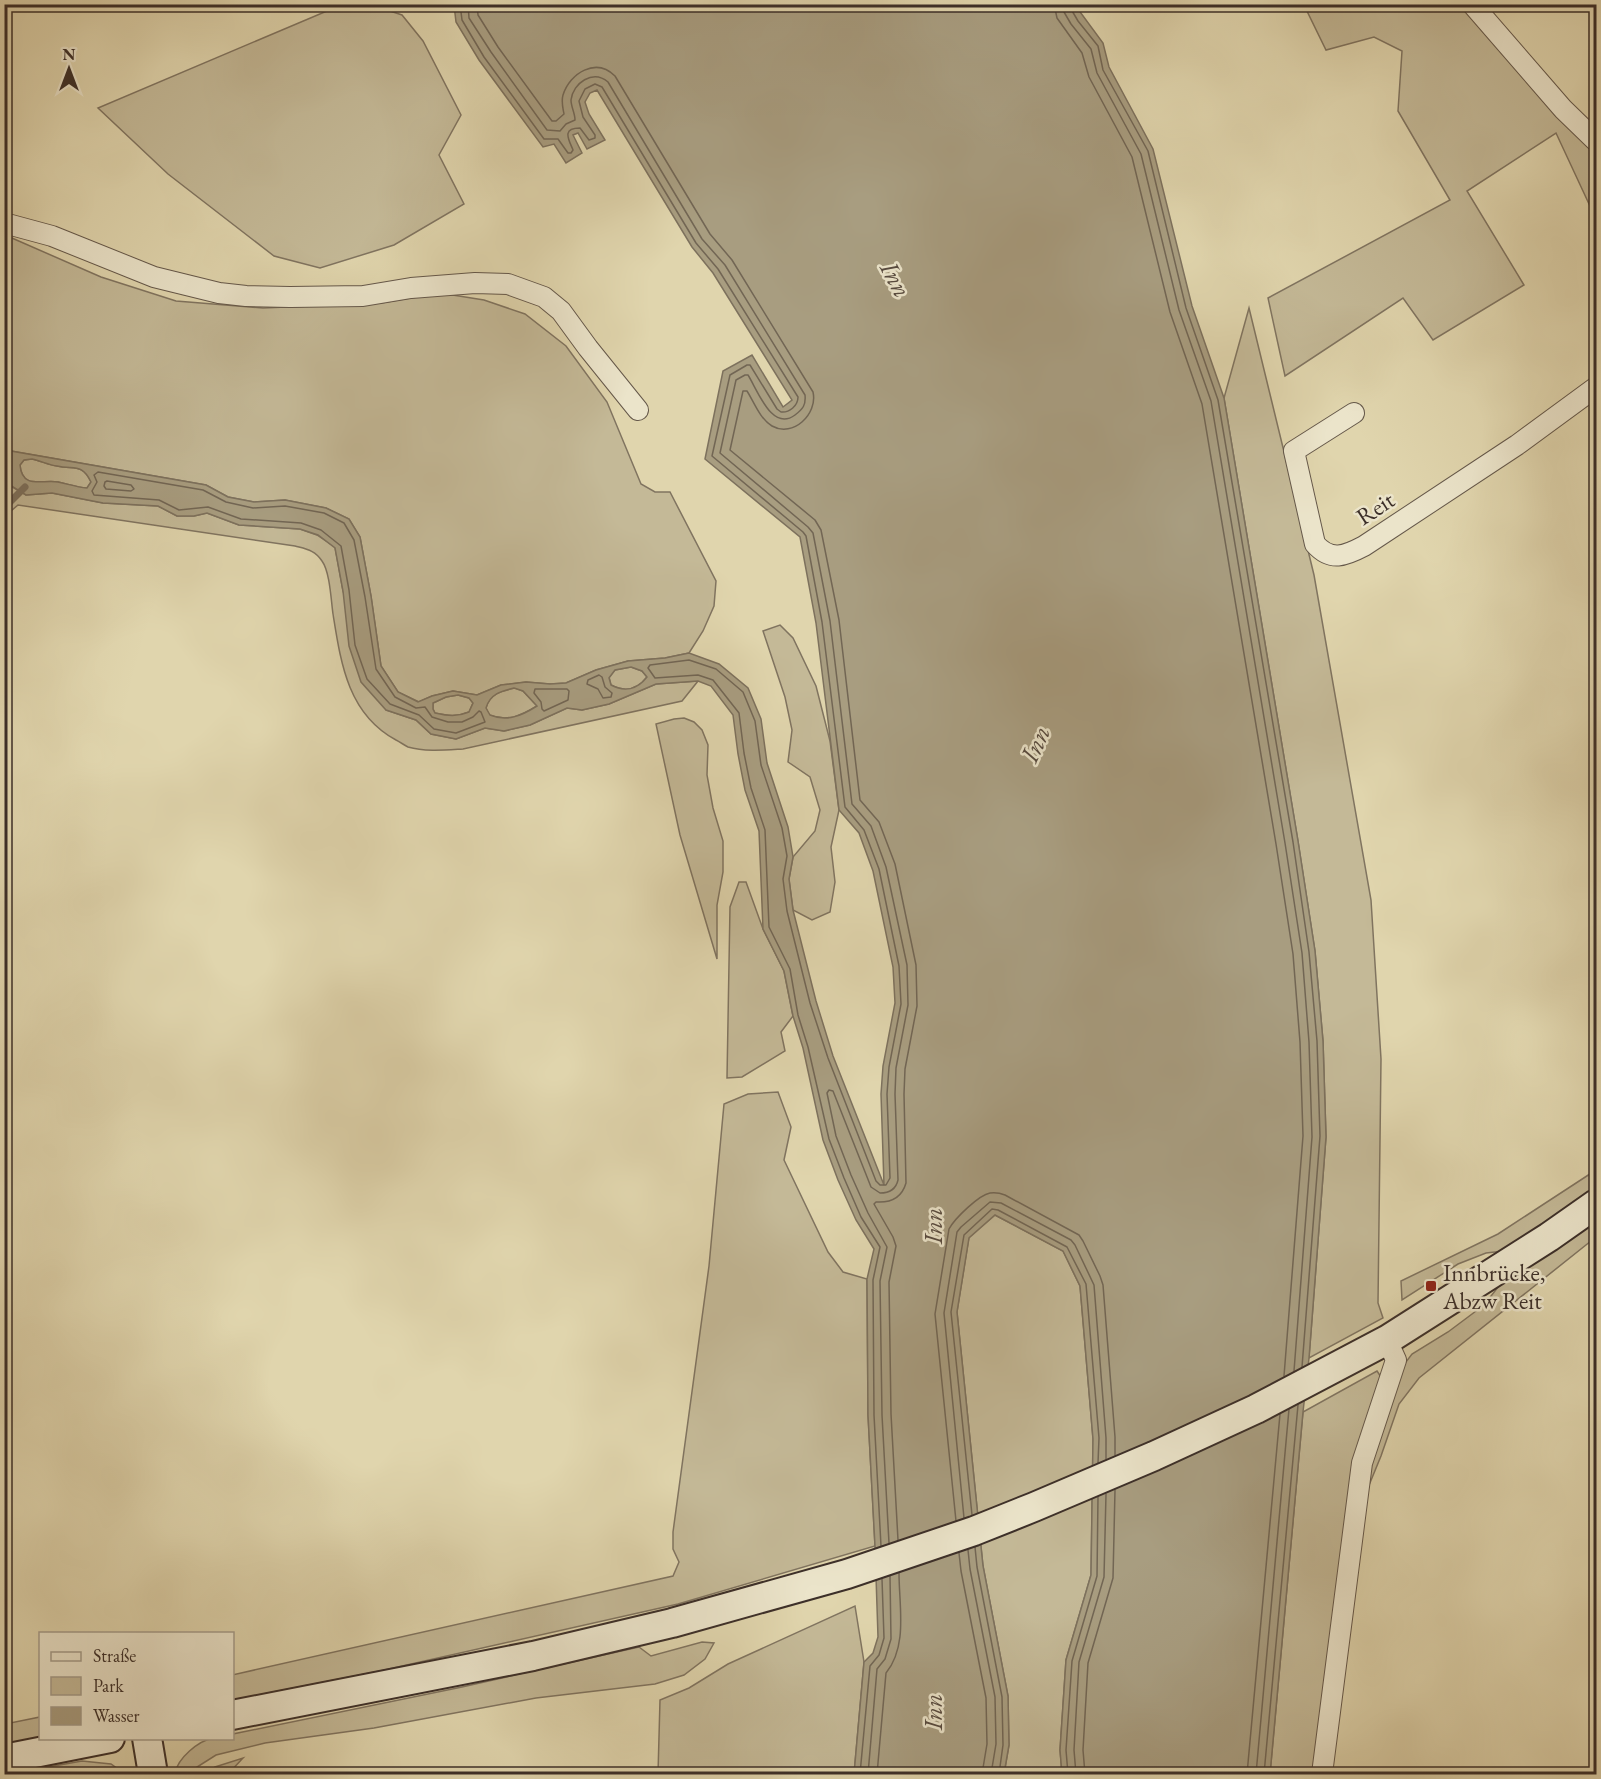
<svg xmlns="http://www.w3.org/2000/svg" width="1601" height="1779" font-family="'EB Garamond',serif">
<rect width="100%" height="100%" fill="#e0d5ad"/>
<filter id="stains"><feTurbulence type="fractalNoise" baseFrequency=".00333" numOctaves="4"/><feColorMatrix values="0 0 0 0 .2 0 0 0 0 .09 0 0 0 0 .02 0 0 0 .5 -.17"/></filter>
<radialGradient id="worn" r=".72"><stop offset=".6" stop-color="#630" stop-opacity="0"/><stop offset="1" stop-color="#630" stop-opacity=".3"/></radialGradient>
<g fill="#c4b997" stroke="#807460" stroke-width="1.5">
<polygon points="1304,5 1461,5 1565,124 1596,155 1596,219 1556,133 1467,191 1524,285 1433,340 1403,298 1285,376 1268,298 1450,200 1398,111 1402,51 1374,37 1326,50"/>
<polygon points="375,6 402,15 423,41 461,115 439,155 464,204 394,245 320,268 274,256 168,174 98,108 334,8"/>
<polygon points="5,235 101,277 176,301 263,308 381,303 440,293 484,300 525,314 566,346 607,402 641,484 655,492 670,492 716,581 714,606 703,631 689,653 665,658 628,661 596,670 566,683 550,684 526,682 501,685 477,695 453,691 432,696 419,702 398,692 381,666 371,596 360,537 349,519 326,508 285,500 254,502 228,497 206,485 5,450"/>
<polygon points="1249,308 1314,575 1371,900 1381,1059 1378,1303 1383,1318 1309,1358 1326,1137 1323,1041 1315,951 1298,841 1224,398"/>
<path d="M32 459C41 461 49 465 57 466 74 470 82 463 91 482L87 488C76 487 68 484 58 482 43 479 22 490 20 465L24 460Z"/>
<path d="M4 482 26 495 52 493 103 503 158 506 177 516H194L207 513 239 525 300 529 317 535 335 547 343 591 386 710 416 720 431 734 456 739 485 728 504 731 530 725 567 708 582 710 609 704 656 684 698 681 682 701 463 749C446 750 425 752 408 747 404 745 400 742 396 740 348 714 341 664 333 614 331 600 330 572 322 561 315 550 306 549 295 546L18 505 5 516Z"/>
<polygon points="780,625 793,638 816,686 830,741 839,810 831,847 835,882 830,912 812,920 793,910 789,879 793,857 815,831 820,810 810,777 788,762 792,730 785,697 763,631"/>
<path d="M631 667 642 671 647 677C637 690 624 692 611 685L609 677 615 670Z"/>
<path d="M515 688 523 691 537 706C521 716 507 722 489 715L486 708C489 694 501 691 515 688Z"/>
<path d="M458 695 469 698 473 703 469 712C457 717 448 716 435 713L433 709V703L446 697Z"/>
<polygon points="684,718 694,722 702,730 708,745 707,775 713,808 723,841 723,872 717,905 717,959 680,835 656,724 674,719"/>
<polygon points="739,882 746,882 763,929 784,971 793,1016 781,1032 785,1051 742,1077 727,1078 730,907"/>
<polygon points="778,1092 791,1127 784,1160 828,1252 843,1272 867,1279 868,1415 875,1546 678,1604 380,1671 233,1700 232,1675 673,1576 679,1562 673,1549 673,1532 709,1266 724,1104 748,1094"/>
<polygon points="1596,1170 1596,1188 1504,1251 1486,1253 1458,1264 1402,1300 1401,1281 1498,1234"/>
<polygon points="995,1215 1063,1251 1080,1286 1093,1439 1091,1575 1066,1660 1060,1750 1062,1774 1004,1774 1009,1745 1008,1696 983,1566 957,1312 969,1237"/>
<polygon points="1596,1218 1596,1237 1419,1378 1399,1404 1381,1456 1365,1495 1368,1453 1393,1379 1412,1354 1448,1332 1484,1305 1502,1282"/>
<polygon points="1377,1371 1381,1377 1318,1774 1270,1774 1303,1412"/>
<polygon points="855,1606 864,1662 854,1774 658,1774 660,1700 689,1688 728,1664"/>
<path d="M702 1642 714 1643 705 1659 684 1675 655 1684 536 1698 374 1728 265 1743 216 1755 194 1769 183 1773H175C178 1758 198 1741 213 1738 219 1738 226 1738 232 1738L233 1734 462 1687 639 1647 651 1656Z"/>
<polygon points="40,1717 40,1738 5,1744 5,1724"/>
<polygon points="243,1758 228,1774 205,1774 215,1767"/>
<polygon points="82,1761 111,1764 125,1774 9,1774"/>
</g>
<path fill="#a89d80" stroke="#7d715d" stroke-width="1.5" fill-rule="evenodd" d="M454 5H1075L1103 43 1109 67 1153 149 1192 306 1224 398 1298 841 1315 951 1323 1041 1326 1137 1309 1358 1303 1412 1270 1774H1062L1060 1750 1066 1660 1091 1575 1093 1439 1080 1286 1063 1251 995 1215 969 1238 957 1312 983 1566 1008 1696 1009 1745 1004 1774H854L864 1662 873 1653 878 1637 875 1546 868 1415 867 1279 874 1249 856 1220 838 1180 823 1140 803 1048 793 1016 784 971 763 929 759 831 745 790 738 754 733 715 711 686 698 681 656 684 609 704 582 710 567 708 530 725 504 731 485 728 456 739 431 734 416 720 386 710 361 682 349 646 343 591 335 548 318 535 300 529 239 525 207 513 194 516H177L158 506 103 503 52 493 26 495 5 482V450L206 485 228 497 254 502 285 500 326 508 349 519 360 537 371 596 381 666 398 692 418 702 432 696 453 691 477 695 501 685 526 682 550 684 566 683 596 670 628 661 665 658 689 653 719 664 748 688 761 719 767 763 788 827 793 857 789 879 793 910 816 1001 833 1056 884 1185 881 1094 883 1066 895 1003 893 967 873 871 859 833 839 810 816 623 800 537 705 459 723 371 752 355 783 407 792 400 713 273 692 247 597 90 590 93 585 102 589 114 605 140 587 149 578 133 573 135 582 153 566 163 554 144 543 147 479 60 456 22ZM32 459C41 461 49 465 57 466 74 470 82 463 91 482L87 488C76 487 68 484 58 482 43 479 22 490 20 465L24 460ZM631 667 642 671 647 677C637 690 624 692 611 685L609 678 615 670ZM514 688 523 691 537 706C521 716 507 722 490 715L486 708C490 694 501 691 514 688ZM458 695 469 698 473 703 469 712C457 717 448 716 435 713L433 709V703L446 697Z"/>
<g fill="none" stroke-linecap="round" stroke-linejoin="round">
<g stroke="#726654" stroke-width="1.5">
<path d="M460 4 462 20 484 57 544 139H558L568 153H571L573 150C569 140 561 128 580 128L589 140 595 138V135L583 117 579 101 585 89 595 84 602 87 696 243 718 269 798 397C798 406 789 413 781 412L777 409 750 365H747L730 375 712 456 803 532 806 536 822 622 845 807 864 830 879 869 899 966 901 1004 889 1067 887 1094 890 1178 886 1185H880L876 1181 828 1058 810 1003 787 911 783 879 787 856 782 828 761 765 755 721 743 692 716 669 689 660 650 665 648 668 655 678 698 675 713 680 739 713 744 753 751 788 765 830 769 927 790 969 798 1015 808 1047 829 1139 844 1178 861 1217 880 1247 873 1280 874 1415 881 1546"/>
<path d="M468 4 469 18 491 52 547 130 560 131 566 124 575 120C575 113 571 107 571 100 573 83 593 69 608 82L702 239 725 265 805 395C806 405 803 409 795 415 772 432 758 391 748 375H745L736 380 720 453 808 527 813 533 830 621 852 804 871 826 886 867 907 965 908 1005 896 1068 895 1094 898 1180C896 1189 890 1193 880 1193L871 1187 833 1091 829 1090 827 1093 836 1136 851 1175 868 1213 887 1247 880 1281 882 1415 889 1543"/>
<path d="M477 4 478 15 498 47 552 121H556L564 114C563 108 561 102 563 95 570 73 596 57 615 76L710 234 732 260 813 392C818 414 793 438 772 426 760 419 754 402 747 391H743L730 450 815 520 821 530 839 620 860 800 879 822 895 864 916 965 917 1006 905 1069 904 1094 906 1183C902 1197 891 1203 876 1202L874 1204 893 1237 896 1246 889 1282 891 1414 898 1540"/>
<polyline points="1054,4 1057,18 1082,53 1089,77 1132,157 1170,312 1202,404 1276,844 1293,954 1300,1042 1303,1136 1284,1376"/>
<polyline points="1063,4 1064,12 1071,24 1091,49 1097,73 1141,154 1179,310 1211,401 1285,843 1302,953 1309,1042 1312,1137 1294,1371"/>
<polyline points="1070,4 1071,9 1078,21 1098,46 1103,70 1148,151 1186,308 1218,400 1293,842 1309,952 1317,1041 1320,1136 1302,1367"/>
<polygon points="98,472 203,490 226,502 253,508 285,506 324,513 344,523 354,540 365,597 376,669 395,697 416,708 425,707 432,717 448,722 462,722 473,717 479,711 481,712 485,722 456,733 434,729 419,715 390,704 367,679 355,645 349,590 341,546 321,530 301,523 241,519 208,507 179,510 159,500 94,495 92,491 97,482 94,475"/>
<polygon points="107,481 131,485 134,489 131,491 106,489 104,486 105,482"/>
<polygon points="599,675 602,677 605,687 612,693 611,697 603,698 598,689 587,684 588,680"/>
<polygon points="535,689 567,689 569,691 568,700 544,711 542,709 541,702 534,693"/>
<polyline points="972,1515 951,1312 964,1235 992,1209 998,1210 1067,1247 1086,1284 1099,1438 1098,1463"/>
<polyline points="964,1518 944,1313 957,1232 961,1227 990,1202 1001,1203 1071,1240 1075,1245 1094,1285 1106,1438 1106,1459"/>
<path d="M956 1521 935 1314 949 1229C955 1218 979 1195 990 1193 996 1192 1000 1193 1005 1195L1079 1235 1083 1241 1100 1276 1103 1285 1115 1437V1455"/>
<polyline points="975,1547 977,1567 1002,1697 1003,1745 999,1774"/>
<polyline points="968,1550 970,1569 995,1697 996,1744 991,1774"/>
<polyline points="959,1553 961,1571 986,1698 987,1744 982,1774"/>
<polyline points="860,1774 870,1666 879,1655 884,1638 882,1579"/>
<polyline points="868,1774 877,1669 885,1659 891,1639 890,1576"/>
<path d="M877 1774 886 1673C908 1646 899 1606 899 1573"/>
<polyline points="1068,1774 1066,1750 1072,1661 1097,1576 1098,1497"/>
<polyline points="1076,1774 1074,1750 1079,1662 1104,1577 1106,1494"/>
<polyline points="1085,1774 1083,1750 1088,1663 1113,1578 1115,1490"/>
<polyline points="1247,1774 1280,1414"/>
<polyline points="1256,1774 1289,1409"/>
<polyline points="1264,1774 1298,1405"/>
</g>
<polyline stroke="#7d715d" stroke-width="7" points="4,503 9,503 25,487"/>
<g stroke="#65584a" stroke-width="22">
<g id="street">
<polyline points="1472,4 1563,109 1596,141"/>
<polyline points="4,223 52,236 154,277 219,293 246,296 290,297 363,296 411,288 475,283 508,284 544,297 561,311 588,348 638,410"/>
<path d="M1354 413 1294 451 1315 544C1331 562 1345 556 1364 546L1517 445 1596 387"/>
<polyline points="1322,1774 1362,1463 1396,1360 1387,1340"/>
</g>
</g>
<g stroke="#3c2f29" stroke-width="32">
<g id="secondary">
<polyline points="232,1715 533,1656 672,1623 847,1574 974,1531 1034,1507 1154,1456 1256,1409 1387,1340 1549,1237 1596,1204"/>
<polyline points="147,1738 153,1774"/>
<polyline points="4,1759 110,1738"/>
</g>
</g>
<use href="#street" stroke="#ebe4ca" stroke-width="20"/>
<use href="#secondary" stroke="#ebe4ca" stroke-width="28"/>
</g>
<rect fill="#8f2418" stroke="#ebe4ca" stroke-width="2" x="1425" y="1280" width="12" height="12" rx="3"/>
<g text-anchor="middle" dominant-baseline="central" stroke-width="5" stroke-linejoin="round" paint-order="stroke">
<g font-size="24" fill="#3c2f29" stroke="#ebe4ca">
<text transform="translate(1375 508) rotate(-33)">Reit</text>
</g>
<g font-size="24" fill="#3c2f29" stroke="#ebe4ca" text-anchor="start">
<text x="1443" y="1272">Innbrücke,<tspan x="1443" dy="28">Abzw Reit</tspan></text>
</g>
<g font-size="26" font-style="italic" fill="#574a3f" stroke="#ebe4ca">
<text transform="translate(896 279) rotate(62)">Inn</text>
<text transform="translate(1035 744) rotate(-66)">Inn</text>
<text transform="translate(933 1226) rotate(-90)">Inn</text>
<text transform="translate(933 1712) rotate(-90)">Inn</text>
</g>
</g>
<rect width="1601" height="1779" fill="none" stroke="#e0d5ad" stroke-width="24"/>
<rect x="6" y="6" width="1589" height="1767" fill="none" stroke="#3c2f29" stroke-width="3"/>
<rect x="12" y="12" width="1577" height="1755" fill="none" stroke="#3c2f29" stroke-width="1.5"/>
<rect x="39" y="1632" width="195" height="108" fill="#ebe4ca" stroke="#a59c8a" stroke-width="1.5"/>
<rect x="51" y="1652" width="30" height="9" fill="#ebe4ca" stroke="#a59c8a" stroke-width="1.5"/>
<text x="93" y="1662" font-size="18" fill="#3c2f29">Straße</text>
<rect x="51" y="1677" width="30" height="18" fill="#c4b997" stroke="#a59c8a" stroke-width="1.5"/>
<text x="93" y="1692" font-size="18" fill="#3c2f29">Park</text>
<rect x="51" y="1707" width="30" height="18" fill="#a89d80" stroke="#a59c8a" stroke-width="1.5"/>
<text x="93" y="1722" font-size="18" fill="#3c2f29">Wasser</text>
<g transform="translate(69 69)" stroke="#ebe4ca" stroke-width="4.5" paint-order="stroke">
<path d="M0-4.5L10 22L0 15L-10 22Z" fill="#3c2f29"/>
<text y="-9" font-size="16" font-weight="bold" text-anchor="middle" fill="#3c2f29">N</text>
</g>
<rect width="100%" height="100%" filter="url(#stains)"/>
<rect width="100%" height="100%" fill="url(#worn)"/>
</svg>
